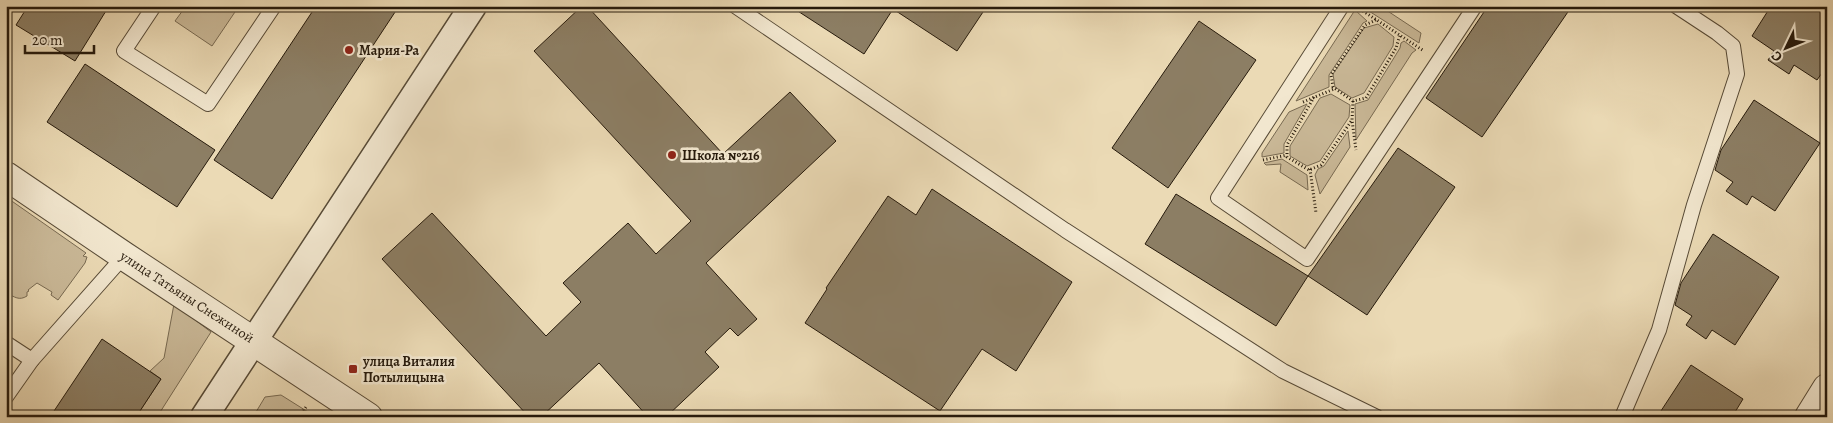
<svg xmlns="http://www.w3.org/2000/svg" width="1833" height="423" font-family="Alegreya,serif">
<rect width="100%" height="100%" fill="#ebdab5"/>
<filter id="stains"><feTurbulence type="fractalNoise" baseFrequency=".004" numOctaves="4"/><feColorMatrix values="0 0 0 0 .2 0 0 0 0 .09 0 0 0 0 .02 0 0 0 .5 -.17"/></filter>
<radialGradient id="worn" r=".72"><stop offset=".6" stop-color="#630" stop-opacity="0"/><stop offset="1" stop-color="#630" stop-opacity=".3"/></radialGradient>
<g fill="#cab998" stroke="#786a52">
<polygon points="186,6 239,6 212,46 175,21"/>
<polygon points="1361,6 1380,6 1421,33 1419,43"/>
<polygon points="1355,10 1367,21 1363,23 1329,75 1329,87 1296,101"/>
<polygon points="1378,24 1394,37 1393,46 1364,93 1352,98 1335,87 1333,74 1364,28"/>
<polygon points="1404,41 1416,50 1412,53 1356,140 1355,104 1368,100 1400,48 1401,43"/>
<polygon points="1331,94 1350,105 1349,117 1320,161 1307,166 1290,156 1290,146 1320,98"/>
<polygon points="1307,104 1284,144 1284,153 1262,157 1262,153 1289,112"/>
<polygon points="1348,131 1350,147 1320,194 1315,175 1318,169 1324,166"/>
<polygon points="1282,159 1307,175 1308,190 1280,172 1281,164 1266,165 1264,163"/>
<path d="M6 197 86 253 83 256 87 257 85 263 58 300 51 295 52 292 37 283 28 290 29 291 27 292V296C19 301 15 297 6 293Z"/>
<polygon points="174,304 211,332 157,417 136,417 161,379 150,371 164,358"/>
<polygon points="281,395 316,417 253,417 265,397"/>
</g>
<g fill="#8c7e64" stroke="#261a0c">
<polygon points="28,6 109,6 75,61 16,25"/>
<polygon points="316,6 399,6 272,199 214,160"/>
<polygon points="582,6 587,6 723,154 790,92 836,141 706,263 757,319 738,336 730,328 705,352 719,367 666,417 648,417 599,363 541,417 529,417 382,259 432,213 546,336 581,302 563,283 628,223 656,254 691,221 534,51"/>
<polygon points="790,6 987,6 957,51 893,9 864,54"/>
<polygon points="1488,6 1572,6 1482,137 1426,98"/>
<polygon points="1771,6 1827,6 1827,66 1817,80 1794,65 1789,74 1768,60 1774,51 1752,36"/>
<polygon points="1199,21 1256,60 1168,188 1112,148"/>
<polygon points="85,64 215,150 177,207 47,122"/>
<polygon points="1754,100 1820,143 1775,211 1752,196 1747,205 1726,191 1733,182 1715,170 1721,150"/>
<polygon points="1398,148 1455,187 1367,315 1308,276"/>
<polygon points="932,189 1072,282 1016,371 982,349 940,411 805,323 827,289 826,288 888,196 916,215"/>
<polygon points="1176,194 1308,276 1276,326 1145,244"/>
<polygon points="1713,234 1779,277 1735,345 1712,330 1706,339 1686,325 1692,316 1675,305 1681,283"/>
<polygon points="102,339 161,379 136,417 50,417"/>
<polygon points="1691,365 1743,399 1732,417 1657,417"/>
</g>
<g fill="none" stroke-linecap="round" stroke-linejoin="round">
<g stroke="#574a36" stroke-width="16">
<g id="service">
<polyline points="154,6 124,51 208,104 274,6"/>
<polyline points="735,6 1065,230 1283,371 1377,417"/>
<polyline points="1342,6 1218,198 1307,259 1475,6"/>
<polyline points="6,343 32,360"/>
<polyline points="6,397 32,360 124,256"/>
<polyline points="1622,417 1659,330 1694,205 1737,74 1733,46 1717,33 1676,6"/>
</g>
</g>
<g stroke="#574a36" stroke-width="29">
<polyline id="minor" points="204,417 473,6"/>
</g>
<g stroke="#574a36" stroke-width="30">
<g id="tertiary">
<polyline points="6,176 124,256 368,417"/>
<polyline points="1809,417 1827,388"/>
</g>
</g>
<g stroke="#261a0c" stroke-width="3" stroke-dasharray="1 2.5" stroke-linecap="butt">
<polyline points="1360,9 1424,51"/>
<polyline points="1376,20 1365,25 1331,75 1333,87 1353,101 1366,98 1396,48 1400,35"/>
<polyline points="1314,97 1287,145 1287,157 1309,170 1321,165 1352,120"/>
<polyline points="1353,101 1352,120 1356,150"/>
<polyline points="1303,102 1334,89"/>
<polyline points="1263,160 1287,155"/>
<polyline points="1310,169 1316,213"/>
<polyline points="300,417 306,407"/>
</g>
<use href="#service" stroke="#f2e7cf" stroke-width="14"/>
<use href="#minor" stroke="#f2e7cf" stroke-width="26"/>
<use href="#tertiary" stroke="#f2e7cf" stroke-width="28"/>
</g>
<g fill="#8f2418" stroke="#f2e7cf" stroke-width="2">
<circle cx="349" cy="50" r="5"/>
<circle cx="672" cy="155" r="5"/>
<rect x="348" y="364" width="10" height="10" rx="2.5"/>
</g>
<g text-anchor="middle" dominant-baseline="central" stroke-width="5" stroke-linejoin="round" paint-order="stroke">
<g font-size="14" font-weight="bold" fill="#261a0c" stroke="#f2e7cf" text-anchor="start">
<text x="359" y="50">Мария-Ра</text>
<text x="682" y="155">Школа №216</text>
<text x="363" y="361">улица Виталия<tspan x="363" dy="16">Потылицына</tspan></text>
</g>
<g font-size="14" fill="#261a0c" stroke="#f2e7cf">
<text transform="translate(187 297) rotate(33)">улица Татьяны Снежиной</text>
</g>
</g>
<rect width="1833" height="423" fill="none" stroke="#ebdab5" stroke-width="25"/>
<rect x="8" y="8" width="1818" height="408" fill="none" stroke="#261a0c" stroke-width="2.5"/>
<rect x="12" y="12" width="1808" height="398" fill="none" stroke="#261a0c"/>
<g transform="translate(1786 48) rotate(227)" stroke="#f2e7cf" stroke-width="4" paint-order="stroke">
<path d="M0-4L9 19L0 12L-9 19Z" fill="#261a0c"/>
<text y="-8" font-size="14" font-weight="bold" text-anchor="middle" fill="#261a0c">С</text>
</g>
<path d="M25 45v8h69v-8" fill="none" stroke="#261a0c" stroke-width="2.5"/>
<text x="32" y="45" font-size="15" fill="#261a0c" stroke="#f2e7cf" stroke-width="4" paint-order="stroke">20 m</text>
<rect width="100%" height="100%" filter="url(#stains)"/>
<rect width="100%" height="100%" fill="url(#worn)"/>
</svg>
